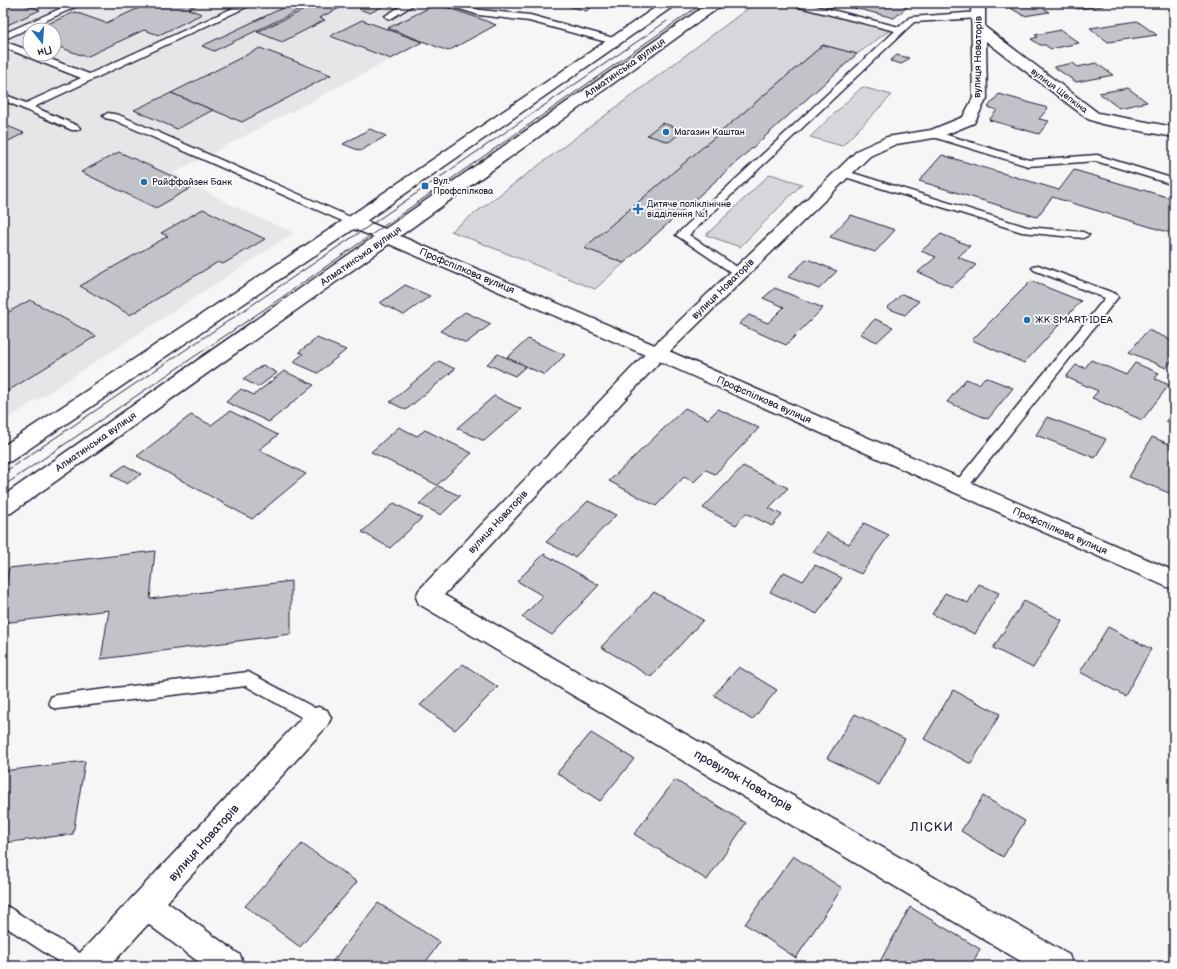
<svg xmlns="http://www.w3.org/2000/svg" width="1177" height="969" font-family="'Balsamiq Sans',sans-serif">
<rect width="100%" height="100%" fill="#f6f6f7"/>
<filter id="ink" filterUnits="userSpaceOnUse"><feTurbulence type="fractalNoise" baseFrequency=".025" numOctaves="2"/><feDisplacementMap in="SourceGraphic" scale="8" xChannelSelector="R" yChannelSelector="G"/><feConvolveMatrix kernelMatrix="1 2 1 2 8 2 1 2 1" color-interpolation-filters="sRGB"/></filter>
<g filter="url(#ink)">
<path fill="#e6e6e9" fill-rule="evenodd" d="M3 3H505L507 4 481 19 496 25 448 51 424 42 174 173 229 204 294 233 3 422ZM30 30H54V54H30Z"/>
<g fill="#d7d7db" stroke="#7c7c8b">
<polygon points="755,3 784,3 890,30 857,54 823,45 585,248 624,263 595,289 451,231"/>
<polygon points="862,87 892,95 842,146 810,137"/>
<polygon points="770,174 802,184 740,247 706,235"/>
</g>
<g fill="#c2c2c9" stroke="#22223b">
<polygon points="14,3 20,3 40,10 3,27 3,8"/>
<polygon points="150,3 201,3 188,9 202,14 159,35 144,30 86,57 54,45 54,30 34,30 75,12 106,23"/>
<polygon points="293,3 314,3 214,51 202,46"/>
<polygon points="319,3 348,4 319,18 325,20 282,42 257,32"/>
<polygon points="371,3 389,3 370,13 359,9"/>
<polygon points="559,3 598,3 586,11"/>
<polygon points="823,3 909,3 911,4 894,18 839,4 834,8 825,6 827,4"/>
<polygon points="1036,3 1049,12 1024,16 1004,4"/>
<polygon points="1069,3 1099,3 1103,6 1077,9"/>
<polygon points="437,4 481,19 496,25 448,51 388,28"/>
<polygon points="362,20 422,42 391,59 330,36"/>
<polygon points="1137,21 1157,35 1108,42 1090,28"/>
<polygon points="1061,30 1079,43 1051,49 1045,45 1040,45 1031,39 1038,37 1035,35"/>
<polygon points="823,45 857,54 624,263 584,248"/>
<polygon points="260,48 331,75 242,122 171,93"/>
<polygon points="897,55 909,58 902,64 890,61"/>
<polygon points="1073,63 1078,67 1096,63 1113,75 1076,82 1054,67"/>
<polygon points="1128,88 1147,102 1119,108 1099,93"/>
<polygon points="171,93 213,110 177,129 134,110"/>
<polygon points="999,94 1048,108 1039,119 1049,121 1039,134 989,120 997,110 988,107"/>
<polygon points="662,123 684,130 669,142 647,135"/>
<polygon points="3,124 24,133 3,144"/>
<polygon points="370,129 386,136 360,151 343,144"/>
<polygon points="119,152 172,176 194,186 156,208 81,172"/>
<polygon points="942,155 1059,190 1074,170 1174,199 1174,234 1052,197 1037,217 919,181"/>
<polygon points="203,209 265,239 223,264 218,262 130,315 80,286 168,236 161,233"/>
<polygon points="851,215 895,230 875,252 830,237"/>
<polygon points="941,234 970,246 958,257 976,265 952,287 918,272 936,257 921,251"/>
<polygon points="807,259 837,271 819,289 788,277"/>
<polygon points="1031,281 1081,301 1024,363 972,340"/>
<polygon points="405,285 430,296 404,315 380,303"/>
<polygon points="775,288 823,308 786,345 739,324 749,315 768,323 784,307 763,298"/>
<polygon points="902,294 919,301 905,315 887,308"/>
<polygon points="30,300 96,336 3,394 3,315"/>
<polygon points="465,312 491,324 466,343 440,331"/>
<polygon points="875,319 893,327 877,342 860,334"/>
<polygon points="1148,330 1174,341 1174,358 1166,368 1129,352"/>
<polygon points="317,338 346,350 318,373 293,362 303,354 299,352"/>
<polygon points="528,339 565,355 545,375 507,358"/>
<polygon points="498,354 507,358 526,366 515,376 487,364"/>
<polygon points="1091,360 1126,375 1135,363 1159,373 1155,379 1169,385 1142,420 1092,398 1098,391 1066,377 1076,365 1085,368"/>
<polygon points="439,361 455,369 406,410 390,402"/>
<polygon points="263,365 277,373 258,387 243,379"/>
<polygon points="284,371 314,385 269,422 226,402 241,389 254,395"/>
<polygon points="985,377 1013,388 988,419 947,402 966,379 979,384"/>
<polygon points="494,396 521,409 484,441 457,428"/>
<polygon points="1174,407 1174,424 1166,421"/>
<polygon points="685,408 708,419 718,409 759,428 715,474 706,470 694,482 684,477 656,506 609,481"/>
<polygon points="230,411 278,435 259,450 306,474 252,519 137,456 191,415 211,425"/>
<polygon points="1047,417 1106,439 1095,458 1036,435"/>
<polygon points="399,427 417,436 425,430 472,453 437,485 371,452"/>
<polygon points="1152,437 1174,446 1174,495 1129,477"/>
<polygon points="125,465 141,474 127,484 111,475"/>
<polygon points="743,466 788,488 769,508 782,515 772,526 746,513 736,525 703,508"/>
<polygon points="438,486 460,496 441,515 419,504"/>
<polygon points="588,501 616,515 575,557 546,542"/>
<polygon points="394,503 422,518 390,548 362,532"/>
<polygon points="864,523 889,535 861,574 813,552 827,533 849,544"/>
<polygon points="155,551 150,599 291,581 291,634 101,659 109,610 3,623 3,595 9,568"/>
<polygon points="544,554 599,585 552,635 522,617 543,596 517,581"/>
<polygon points="815,565 842,578 817,614 770,592 784,572 803,581"/>
<polygon points="979,584 999,593 975,634 932,614 945,593 968,603"/>
<polygon points="654,592 703,620 651,677 601,647"/>
<polygon points="1024,601 1062,620 1033,668 993,648"/>
<polygon points="1108,627 1151,649 1125,696 1080,672"/>
<polygon points="463,664 498,687 455,730 420,705"/>
<polygon points="739,667 777,690 752,720 714,695"/>
<polygon points="953,690 1000,714 971,764 924,739"/>
<polygon points="855,714 905,739 879,785 827,758"/>
<polygon points="591,733 634,759 600,801 557,773"/>
<polygon points="85,761 73,834 3,843 3,771"/>
<polygon points="675,780 746,823 707,880 634,834"/>
<polygon points="983,796 1025,821 1003,857 961,831"/>
<polygon points="302,844 357,882 300,947 245,906"/>
<polygon points="793,856 842,888 796,958 745,924"/>
<polygon points="378,903 440,942 423,966 329,966"/>
<polygon points="910,907 980,949 971,966 878,965"/>
</g>
<g fill="none" stroke-linecap="round" stroke-linejoin="round">
<g stroke="#22223b" stroke-width="3">
<g id="service">
<polygon points="73,3 84,3 3,40 3,34"/>
<polygon points="244,3 255,3 34,107 78,126 80,128 78,130 72,130 3,100 3,94 26,103 81,78 3,47 3,41 30,51 30,54 37,54 89,74"/>
<polygon points="406,3 416,3 392,18 389,19 385,16"/>
<polygon points="446,3 459,3 480,10 530,15 617,39 618,41 614,44 529,21 479,15 447,5"/>
<polygon points="790,3 804,3 899,27 909,18 912,17 979,12 983,15 979,18 914,22 689,235 743,271 745,273 743,275 735,275 676,235 895,31 791,5"/>
<polygon points="108,113 119,115 357,220 358,222 357,224 349,224 114,120 105,118 103,116"/>
<polygon points="934,131 1029,160 1097,155 1174,179 1174,185 1096,161 1028,166 930,136 929,134 930,132"/>
<polygon points="843,170 1027,227 1083,232 1089,235 1083,238 1022,232 839,175 838,173"/>
<polygon points="1038,265 1116,294 1118,297 965,491 960,492 955,491 953,487 955,483 1105,298 1034,270 1032,268 1034,266"/>
<polygon points="248,672 324,713 326,718 324,723 318,725 312,723 246,686 57,709 51,707 49,702 51,697 57,695"/>
<polygon points="3,905 10,908 89,959 92,966 65,966 3,925"/>
</g>
</g>
<g stroke="#22223b" stroke-width="3">
<g id="minor">
<polygon points="971,3 985,3 985,27 1098,113 1174,127 1174,137 1102,124 1088,119 986,41 987,98 974,123 940,137 896,144 870,156 664,357 444,595 1069,955 1073,966 1029,966 419,604 416,597 419,590 650,349 858,150 887,137 931,130 963,117 973,98"/>
<polygon points="318,707 327,710 331,718 327,726 167,902 240,955 244,966 204,966 148,924 110,966 74,966 78,955 309,710"/>
</g>
</g>
<g stroke="#22223b" stroke-width="3">
<polygon id="tertiary" points="662,3 678,3 366,221 385,229 709,3 725,3 400,236 664,349 1174,571 1174,590 650,357 389,244 11,513 3,515 3,496 374,237 354,229 11,461 3,463 3,446 347,218"/>
</g>
<use href="#service" fill="#fff" fill-rule="evenodd"/>
<use href="#minor" fill="#fff" fill-rule="evenodd"/>
<use href="#tertiary" fill="#fff" fill-rule="evenodd"/>
<g stroke="#22223b" stroke-width="1">
<polyline points="3,473 366,228 667,21"/>
<polyline points="3,486 281,298 703,3"/>
</g>
</g>
</g>
<g fill="#1f6fb2" stroke="#fff" stroke-width="1.5">
<circle cx="666" cy="132" r="4"/>
<circle cx="144" cy="182" r="4"/>
<rect x="421" y="182" width="8" height="8" rx="2"/>
<path d="M636 203h4v4h4v4h-4v4h-4v-4h-4v-4h4z"/>
<circle cx="1027" cy="320" r="4"/>
</g>
<g text-anchor="middle" dominant-baseline="central" stroke-width="3.5" stroke-linejoin="round" paint-order="stroke">
<g font-size="9" fill="#22223b" stroke="#fff">
<text transform="translate(1059 91) rotate(37)">вулиця Щепкіна</text>
</g>
<g font-size="9" fill="#22223b" stroke="#fff" text-anchor="start">
<text x="674" y="132">Магазин Каштан</text>
<text x="433" y="181">Вул.<tspan x="433" dy="10">Профспілкова</tspan></text>
<text x="152" y="182">Райффайзен Банк</text>
<text x="647" y="204">Дитяче поліклінічне<tspan x="647" dy="10">відділення №1</tspan></text>
</g>
<g font-size="10" fill="#22223b" stroke="#fff">
<text transform="translate(978 57) rotate(-89)">вулиця Новаторів</text>
<text transform="translate(625 68) rotate(-35)">Алматинська вулиця</text>
<text transform="translate(361 256) rotate(-35)">Алматинська вулиця</text>
<text transform="translate(467 271) rotate(23)">Профспілкова вулиця</text>
<text transform="translate(723 289) rotate(-44)">вулиця Новаторів</text>
<text transform="translate(764 400) rotate(24)">Профспілкова вулиця</text>
<text transform="translate(96 442) rotate(-35)">Алматинська вулиця</text>
<text transform="translate(498 522) rotate(-47)">вулиця Новаторів</text>
<text transform="translate(1060 531) rotate(24)">Профспілкова вулиця</text>
</g>
<g font-size="10" fill="#22223b" stroke="#fff" text-anchor="start">
<text x="1035" y="320">ЖК SMART IDEA</text>
</g>
<g font-size="12" fill="#22223b" stroke="#fff">
<text transform="translate(743 781) rotate(30)">провулок Новаторів</text>
<text transform="translate(204 843) rotate(-48)">вулиця Новаторів</text>
</g>
<g font-size="13" letter-spacing="1" fill="#22223b" stroke="#fff">
<text x="932" y="827">ЛІСКИ</text>
</g>
</g>
<rect width="1177" height="969" fill="none" stroke="#fff" stroke-width="16"/>
<rect x="8" y="8" width="1161" height="953" fill="none" stroke="#22223b" stroke-width="1.5" filter="url(#ink)"/>
<g transform="translate(42 42) rotate(163)"><circle r="19" fill="#ffffff" stroke="#a7a7b1"/>
<path d="M0-3L7 15L0 10L-7 15Z" fill="#1f6fb2"/>
<text y="-6" font-size="11" font-weight="bold" text-anchor="middle" fill="#22223b">Пн</text>
</g>
</svg>
